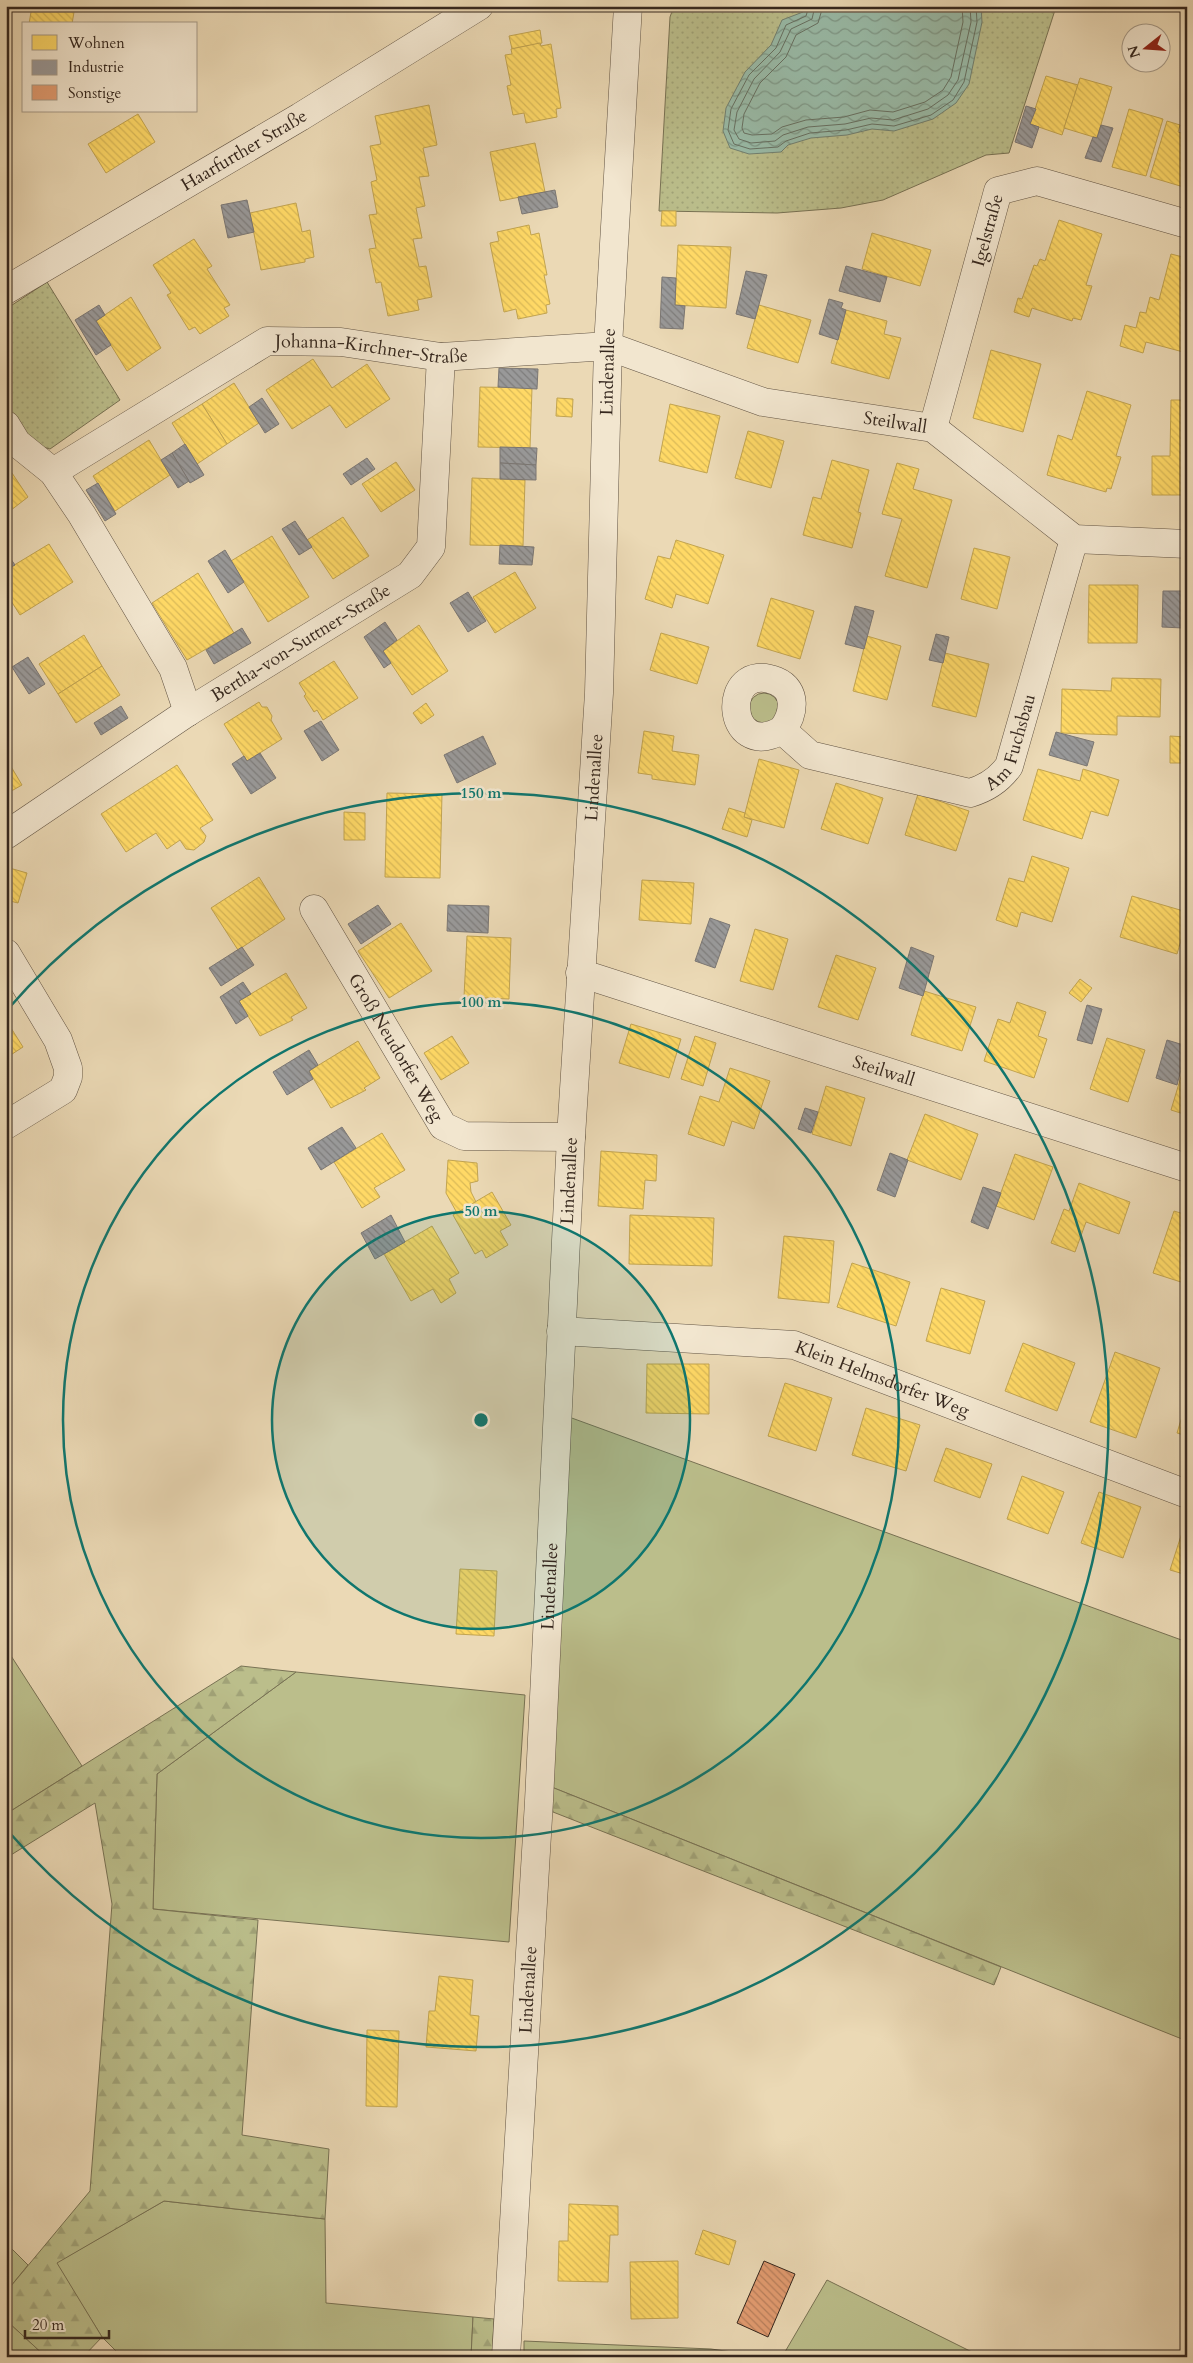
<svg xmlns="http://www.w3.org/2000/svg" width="1193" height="2363" font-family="Cardo,serif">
<defs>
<pattern id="forest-firs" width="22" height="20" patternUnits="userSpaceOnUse" patternTransform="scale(1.25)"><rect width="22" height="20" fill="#bbbe8b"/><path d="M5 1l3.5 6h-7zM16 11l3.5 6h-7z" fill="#a1a378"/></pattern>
<pattern id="park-dots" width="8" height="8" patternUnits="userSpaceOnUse" patternTransform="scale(1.25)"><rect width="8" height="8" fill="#bbbe8b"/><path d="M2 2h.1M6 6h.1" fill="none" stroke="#a1a378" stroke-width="1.8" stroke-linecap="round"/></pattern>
<pattern id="water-waves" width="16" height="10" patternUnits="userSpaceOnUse" patternTransform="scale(1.25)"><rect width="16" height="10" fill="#99bba8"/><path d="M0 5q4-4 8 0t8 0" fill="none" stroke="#7e9888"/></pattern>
<pattern id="homes-back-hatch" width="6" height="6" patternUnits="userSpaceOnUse" patternTransform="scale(1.25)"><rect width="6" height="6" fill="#ffd966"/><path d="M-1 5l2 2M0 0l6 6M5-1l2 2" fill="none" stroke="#dbba58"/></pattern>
<pattern id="industry-back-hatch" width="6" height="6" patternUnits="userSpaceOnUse" patternTransform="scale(1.25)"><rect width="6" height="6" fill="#999"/><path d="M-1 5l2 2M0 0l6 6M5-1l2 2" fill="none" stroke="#7e7d7c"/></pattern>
<pattern id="building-back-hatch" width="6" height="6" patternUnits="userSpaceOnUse" patternTransform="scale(1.25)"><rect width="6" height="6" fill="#e29c71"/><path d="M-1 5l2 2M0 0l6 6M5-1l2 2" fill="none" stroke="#b87f5c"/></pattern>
</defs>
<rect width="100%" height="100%" fill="#ebd9b5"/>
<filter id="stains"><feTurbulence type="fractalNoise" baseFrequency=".004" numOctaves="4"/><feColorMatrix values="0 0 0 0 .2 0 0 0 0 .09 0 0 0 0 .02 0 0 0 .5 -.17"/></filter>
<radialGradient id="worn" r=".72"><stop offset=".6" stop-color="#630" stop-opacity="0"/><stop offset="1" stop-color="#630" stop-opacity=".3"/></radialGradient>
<g fill="#bbbe8b" stroke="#787254">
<circle cx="764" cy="708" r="15"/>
<polygon points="569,1417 1187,1642 1187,2041 549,1786"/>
<polygon points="6,1648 82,1766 6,1814"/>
<polygon points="296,1672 525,1695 509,1942 153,1909 157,1774"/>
<polygon points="164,2201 325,2219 326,2303 473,2317 471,2357 122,2357 102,2337 56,2263"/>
<polygon points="6,2243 28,2265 6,2292"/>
<polygon points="827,2280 982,2357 782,2357"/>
<polygon points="6,2320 46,2357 6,2357"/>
<polygon points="524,2341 711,2349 768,2357 524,2357"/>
</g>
<g fill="url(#forest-firs)" stroke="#787254">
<polygon points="241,1666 296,1672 157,1774 153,1909 258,1920 242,2135 329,2149 325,2219 164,2201 57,2263 102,2337 83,2357 46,2357 6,2320 6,2292 90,2191 112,1904 95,1803 6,1858 6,1814"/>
<polygon points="549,1786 1001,1967 994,1985 553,1812"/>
<polygon points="473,2317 494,2319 492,2357 471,2357"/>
</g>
<g fill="url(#park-dots)" stroke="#787254">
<polygon points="674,6 1058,6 1055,10 1009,153 986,155 883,200 841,208 777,213 659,211 670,17"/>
<polygon points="47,282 120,400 50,449 20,441 6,417 6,309"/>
</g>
<polygon fill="url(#water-waves)" stroke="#718071" points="804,6 981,6 982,22 969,84 956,103 933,119 894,131 872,129 847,135 811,138 788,145 781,152 749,154 730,148 723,131 726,108 745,72 771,45 782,20 803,12"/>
<g fill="url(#homes-back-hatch)" stroke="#c2a450">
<polygon points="32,6 75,6 72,24 29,24"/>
<polygon points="540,30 542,43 512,49 509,36"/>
<polygon points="540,43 541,46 551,44 561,108 556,109 557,117 526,123 524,113 513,115 507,86 511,85 505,55 512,54 511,49"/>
<polygon points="1046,76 1078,85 1062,135 1030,124"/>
<polygon points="1080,78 1112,87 1097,138 1064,128"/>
<polygon points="429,105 437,145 423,148 429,176 419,177 425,206 416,208 422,238 413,239 419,267 426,266 432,297 417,300 419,310 388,316 381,282 376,283 369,249 376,248 369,215 377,214 371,182 377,180 370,146 381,144 375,116"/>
<polygon points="1129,109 1163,119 1146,176 1112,167"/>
<polygon points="138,114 155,142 106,173 88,144"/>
<polygon points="1167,121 1180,125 1178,132 1187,135 1187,188 1150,177"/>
<polygon points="535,143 545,192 500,201 490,152"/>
<polygon points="296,203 302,232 310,230 314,257 305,259 305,262 261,270 250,213"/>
<polygon points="662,211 676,211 676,226 661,226"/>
<polygon points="1059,220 1102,234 1086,285 1092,286 1081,320 1073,318 1072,321 1032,308 1029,317 1014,312 1018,298 1022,299 1034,265 1037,266 1040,259 1045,261"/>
<polygon points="529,225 531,235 539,233 547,275 544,275 550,304 546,305 547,313 518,319 516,309 504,312 490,243 499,241 497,232"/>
<polygon points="872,233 931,250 920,286 862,269"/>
<polygon points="194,239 212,266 207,269 230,305 224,308 229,316 200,334 195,327 189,330 167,295 171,293 153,265"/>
<polygon points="678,245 731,247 726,308 675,305"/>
<polygon points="1171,254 1187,258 1187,353 1146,342 1143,353 1120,346 1125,325 1136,328 1140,312 1146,313 1150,297 1159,300"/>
<polygon points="131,297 161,348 127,371 96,321"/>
<polygon points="759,305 811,320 798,363 747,348"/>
<polygon points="846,310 887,321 884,334 901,338 889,379 831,363"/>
<polygon points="991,350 1041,364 1023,432 973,418"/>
<polygon points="313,359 332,388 367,364 390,399 346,428 330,405 292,429 266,390"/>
<polygon points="234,383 259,423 227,444 202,404"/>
<polygon points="480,387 532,388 530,448 478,447"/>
<polygon points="1087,391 1131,405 1116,456 1121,457 1111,489 1107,488 1106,492 1047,475 1058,435 1072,440"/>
<polygon points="557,398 573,399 572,417 556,416"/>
<polygon points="1171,400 1187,400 1187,495 1152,495 1152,456 1170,456"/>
<polygon points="202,404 227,444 197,464 172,423"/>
<polygon points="670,404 720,416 707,473 659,461"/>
<polygon points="748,431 784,441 771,488 735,478"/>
<polygon points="149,440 170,475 115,511 93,476"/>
<polygon points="832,460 869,470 858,512 861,513 852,548 803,535 813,497 821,499"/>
<polygon points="396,462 415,490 381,512 362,484"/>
<polygon points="897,463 919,469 913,489 952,500 927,588 885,576 902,519 882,514"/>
<polygon points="6,464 28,497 6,514"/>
<polygon points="472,478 525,480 523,546 470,545"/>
<polygon points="343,517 369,556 333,579 307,540"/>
<polygon points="272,536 309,597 268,622 231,561"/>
<polygon points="676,540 724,555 708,604 676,594 672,608 645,599 658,556 670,559"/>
<polygon points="49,544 73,582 20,615 6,593 6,570"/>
<polygon points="974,548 1010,557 997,609 961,599"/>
<polygon points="515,572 536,608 495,633 473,597"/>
<polygon points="1185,572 1187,572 1187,624 1184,624"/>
<polygon points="198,573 234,633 187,660 152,603"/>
<polygon points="1089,585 1138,585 1137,643 1088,643"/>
<polygon points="771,598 814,611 800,659 757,646"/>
<polygon points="419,625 448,671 412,695 383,651"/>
<polygon points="661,633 709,647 697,684 650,670"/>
<polygon points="84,635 102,666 58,694 39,664"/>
<polygon points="867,636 901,646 887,700 853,691"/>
<polygon points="945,653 989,664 976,717 932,706"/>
<polygon points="334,661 358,698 323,720 317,710 314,712 304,696 306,694 299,683"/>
<polygon points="102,666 120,695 76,723 58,694"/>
<polygon points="1112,678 1161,679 1160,717 1117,716 1117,735 1061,733 1062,689 1111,691"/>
<polygon points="259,702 262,707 267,707 272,716 271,720 282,739 247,761 224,724"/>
<polygon points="426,703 434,715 421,724 413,713"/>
<polygon points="644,731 674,736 672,751 699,755 695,785 652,779 652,775 638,773"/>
<polygon points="1170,736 1187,737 1187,763 1170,763"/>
<polygon points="6,758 22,785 6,794"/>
<polygon points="759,759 799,770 784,828 744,817"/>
<polygon points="177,765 213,820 200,828 206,836 204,842 194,850 186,849 180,840 167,849 156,833 126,852 101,814"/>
<polygon points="1038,769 1080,781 1083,769 1119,780 1108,816 1091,811 1082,839 1023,820"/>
<polygon points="836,783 883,798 868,844 821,829"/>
<polygon points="387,793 442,794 440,878 385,877"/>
<polygon points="918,794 969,811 956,851 905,835"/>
<polygon points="729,808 745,813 744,817 752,820 747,837 722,829"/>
<polygon points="344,812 365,813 365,840 344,840"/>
<polygon points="1032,856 1069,868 1052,922 1021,912 1017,927 996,920 1009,878 1024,882"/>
<polygon points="6,867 27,873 18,903 6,900"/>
<polygon points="259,877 285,919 238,950 211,908"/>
<polygon points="642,880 694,883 691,924 639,920"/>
<polygon points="1132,896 1187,912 1187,920 1177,954 1120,937"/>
<polygon points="401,923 432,971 389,998 358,951"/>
<polygon points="755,929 788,939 773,990 740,981"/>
<polygon points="467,936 511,938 509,999 464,997"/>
<polygon points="836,955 876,968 858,1020 818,1007"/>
<polygon points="286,973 307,1008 291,1017 293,1020 260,1036 239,1001"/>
<polygon points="1080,979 1092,988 1081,1002 1069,993"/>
<polygon points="924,991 976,1007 962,1051 911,1035"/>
<polygon points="1017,1002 1046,1012 1038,1036 1047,1039 1034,1078 984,1061 998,1019 1010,1023"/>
<polygon points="6,1020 23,1047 6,1058"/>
<polygon points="631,1024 681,1039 669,1078 619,1063"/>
<polygon points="452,1036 469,1063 441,1080 424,1053"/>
<polygon points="695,1036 716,1043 703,1086 681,1079"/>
<polygon points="1107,1038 1145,1050 1128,1102 1090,1089"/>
<polygon points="358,1041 380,1078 364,1088 366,1090 331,1108 309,1071"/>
<polygon points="730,1068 770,1081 754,1129 732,1121 724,1146 688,1134 700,1096 719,1102"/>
<polygon points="1183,1070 1187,1071 1187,1115 1171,1110"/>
<polygon points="826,1086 865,1098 851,1146 812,1134"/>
<polygon points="925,1114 978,1134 961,1180 907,1160"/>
<polygon points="382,1133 405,1170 374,1188 380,1197 362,1208 334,1162"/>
<polygon points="601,1151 657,1155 656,1181 645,1180 643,1209 598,1206"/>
<polygon points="1015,1154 1053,1167 1034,1220 996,1206"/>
<polygon points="448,1160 477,1163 478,1181 470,1183 471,1192 476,1202 457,1213 446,1193"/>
<polygon points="1079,1183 1130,1202 1119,1234 1086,1222 1075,1252 1051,1243 1064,1209 1069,1211"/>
<polygon points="492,1192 511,1225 500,1231 508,1245 486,1258 482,1250 475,1254 453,1215"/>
<polygon points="1174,1211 1187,1215 1187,1284 1153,1273"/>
<polygon points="630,1215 714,1218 712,1266 629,1264"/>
<polygon points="432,1226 459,1273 449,1279 456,1293 441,1303 433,1289 411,1301 384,1254"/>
<polygon points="784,1236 834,1241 829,1303 778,1298"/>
<polygon points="852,1263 910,1282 896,1326 837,1307"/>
<polygon points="941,1288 985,1301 970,1354 926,1341"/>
<polygon points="1023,1343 1075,1363 1057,1411 1005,1391"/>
<polygon points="1115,1352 1160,1368 1136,1438 1090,1422"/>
<polygon points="647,1364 709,1364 709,1414 646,1413"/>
<polygon points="785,1383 832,1398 816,1451 768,1436"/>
<polygon points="1187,1400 1187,1436 1177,1433"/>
<polygon points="866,1408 920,1425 906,1471 852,1455"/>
<polygon points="946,1448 992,1464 980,1498 934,1481"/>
<polygon points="1022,1476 1064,1492 1048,1534 1007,1519"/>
<polygon points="1099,1492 1141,1507 1123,1558 1081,1543"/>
<polygon points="1187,1517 1187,1575 1170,1570"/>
<polygon points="460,1569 497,1571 494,1636 456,1634"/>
<polygon points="439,1976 473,1980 470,2015 479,2016 476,2051 426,2047 429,2011 435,2011"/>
<polygon points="367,2030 399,2031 397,2107 366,2106"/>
<polygon points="569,2204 618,2206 618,2235 610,2235 608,2282 558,2281 559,2241 568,2241"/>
<polygon points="703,2230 736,2241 729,2265 695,2254"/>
<polygon points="678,2261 678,2318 631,2319 630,2262"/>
</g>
<g fill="url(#industry-back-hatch)" stroke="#7b7774">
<polygon points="1026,106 1036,109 1030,124 1039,127 1032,148 1015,142"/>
<polygon points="1101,125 1113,128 1101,162 1085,158 1093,137 1097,138"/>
<polygon points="555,190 558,207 522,214 518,197"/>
<polygon points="247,200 254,232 228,238 221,205"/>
<polygon points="846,266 887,277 880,302 839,291"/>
<polygon points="746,271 767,275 755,319 736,314"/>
<polygon points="662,277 676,278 675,305 685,306 683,329 660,328"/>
<polygon points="829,299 843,303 841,308 846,310 838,340 819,334"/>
<polygon points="99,305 105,315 96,321 111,345 96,355 75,320"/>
<polygon points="499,368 538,369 537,389 498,387"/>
<polygon points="262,398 279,424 265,433 249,407"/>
<polygon points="185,444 204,475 190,483 172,453"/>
<polygon points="500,447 537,448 536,465 500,463"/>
<polygon points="172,453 189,481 178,488 161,460"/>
<polygon points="367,458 375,469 351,485 343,474"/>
<polygon points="500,463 536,465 536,480 500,479"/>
<polygon points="98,483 116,514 105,521 86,490"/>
<polygon points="295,521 312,547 299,555 282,529"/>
<polygon points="500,545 534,547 532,565 499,564"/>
<polygon points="225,550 244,582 228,593 208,561"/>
<polygon points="6,552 15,565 6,570"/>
<polygon points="1163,591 1184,591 1183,628 1162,627"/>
<polygon points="468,592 486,621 468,632 450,603"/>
<polygon points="855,606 874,611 864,649 845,644"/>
<polygon points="385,622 397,640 383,651 391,663 384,668 364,637"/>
<polygon points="242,628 251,643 214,664 206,650"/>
<polygon points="936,634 949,637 943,663 929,660"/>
<polygon points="28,657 45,684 29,694 12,667"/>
<polygon points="121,706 128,718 101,735 94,723"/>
<polygon points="321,721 339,750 322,761 304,731"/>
<polygon points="1056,732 1094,742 1087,766 1049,755"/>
<polygon points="483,736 496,764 457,783 444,755"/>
<polygon points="260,753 276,778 251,794 232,764 244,756 247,761"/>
<polygon points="378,905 391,924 361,944 348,924"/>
<polygon points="448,905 489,906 488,933 447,931"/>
<polygon points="710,918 730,925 715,968 695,961"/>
<polygon points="242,947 254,965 221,986 209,968"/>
<polygon points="911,947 934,956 923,996 899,988"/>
<polygon points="243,982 251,994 239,1001 248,1016 236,1024 220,997"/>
<polygon points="1087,1005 1102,1009 1092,1044 1077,1040"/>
<polygon points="1167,1040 1187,1046 1177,1085 1156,1078"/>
<polygon points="309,1050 318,1065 309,1071 313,1079 287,1095 273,1072"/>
<polygon points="805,1108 818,1112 811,1133 798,1129"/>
<polygon points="342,1127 356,1148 321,1170 308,1148"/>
<polygon points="890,1153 908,1160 895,1197 877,1190"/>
<polygon points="983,1187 1001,1193 988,1229 971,1222"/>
<polygon points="391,1215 405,1242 375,1259 361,1233"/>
</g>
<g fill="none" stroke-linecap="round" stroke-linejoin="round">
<g stroke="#677163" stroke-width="1">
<polyline points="809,6 806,16 786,25 776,48 749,75 731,109 728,130 734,144 750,149 778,147 786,141 810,133 846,130 872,124 894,126 931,115 953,100 964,82 977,22 976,6"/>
<polyline points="815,6 812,19 791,29 780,52 754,79 737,112 734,130 739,139 751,143 775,141 783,135 808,127 845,124 871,118 893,120 928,109 948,95 958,80 971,22 970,6"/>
<polyline points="823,6 818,23 796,35 786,57 760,83 744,114 742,128 744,133 752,135 772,134 782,127 806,120 844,117 870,110 893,112 925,102 943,90 951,77 963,22 962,6"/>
</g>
</g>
<polygon fill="url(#building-back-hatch)" stroke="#35271e" points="764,2261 795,2274 768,2337 737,2323"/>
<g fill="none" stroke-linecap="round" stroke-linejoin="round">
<g stroke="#625444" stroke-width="29">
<g id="minor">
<path id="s1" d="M6 290 300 117 479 6"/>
<polyline points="6,425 17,443 53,472 82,515 173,668 188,712"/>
<path id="s2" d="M933 428 998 191 1037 181 1187 224"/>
<path id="s3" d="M53 472 267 341 341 342 441 357 608 346 763 402 933 428 1074 539 1187 544"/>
<path id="s4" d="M782 730C724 763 720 658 776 681 798 690 794 715 782 730L810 755 970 793C987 788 999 780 1009 766L1074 539"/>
<path id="s5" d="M6 835 188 712 410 575 431 547 441 357"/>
<path id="s6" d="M314 909 443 1126 464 1136 571 1137"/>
<polyline points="6,953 58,1040 68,1068 68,1077 63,1090 6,1125"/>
<path id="s7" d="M580 973 1187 1168"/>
<path id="s8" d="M561 1331 794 1345 1187 1494"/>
<path id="s9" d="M506 2357 539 1801 571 1137 599 693 608 346 628 6"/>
</g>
</g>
<use href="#minor" stroke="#f2e6cf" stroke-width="28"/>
</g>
<circle cx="481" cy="1420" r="209" fill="#0f766e" fill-opacity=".12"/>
<g fill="none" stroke="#0f766e" stroke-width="2.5">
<circle cx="481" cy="1420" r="209"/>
<circle cx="481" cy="1420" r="418"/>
<path d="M8 1009A627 627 0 1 1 8 1831"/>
</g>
<g text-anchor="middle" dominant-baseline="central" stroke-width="5" stroke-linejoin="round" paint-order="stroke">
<g font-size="18" fill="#35271e" stroke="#f2e6cf">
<text stroke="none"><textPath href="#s1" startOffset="276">Haarfurther Straße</textPath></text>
<text stroke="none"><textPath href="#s2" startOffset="205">Igelstraße</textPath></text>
<text stroke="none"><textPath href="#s3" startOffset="356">Johanna-Kirchner-Straße</textPath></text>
<text stroke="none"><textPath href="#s9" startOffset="1988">Lindenallee</textPath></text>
<text stroke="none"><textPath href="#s3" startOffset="892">Steilwall</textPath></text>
<text stroke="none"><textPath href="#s5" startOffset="352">Bertha-von-Suttner-Straße</textPath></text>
<text stroke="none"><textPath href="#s4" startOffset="454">Am Fuchsbau</textPath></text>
<text stroke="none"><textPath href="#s9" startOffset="1582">Lindenallee</textPath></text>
<text stroke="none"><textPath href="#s6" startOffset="161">Groß Neudorfer Weg</textPath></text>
<text stroke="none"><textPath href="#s7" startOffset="319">Steilwall</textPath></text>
<text stroke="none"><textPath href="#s9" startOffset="1178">Lindenallee</textPath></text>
<text stroke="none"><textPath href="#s8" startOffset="328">Klein Helmsdorfer Weg</textPath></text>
<text stroke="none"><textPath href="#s9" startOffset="772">Lindenallee</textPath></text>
<text stroke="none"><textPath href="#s9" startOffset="368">Lindenallee</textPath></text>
</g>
</g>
<circle cx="481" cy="1420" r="8" fill="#0f766e" stroke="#f2e6cf" stroke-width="2.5"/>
<g font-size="15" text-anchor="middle" font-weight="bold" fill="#0f766e" stroke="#f2e6cf" stroke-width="5" stroke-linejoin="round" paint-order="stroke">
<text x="481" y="798">150 m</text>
<text x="481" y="1007">100 m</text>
<text x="481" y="1216">50 m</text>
</g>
<rect width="1193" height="2363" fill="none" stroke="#ebd9b5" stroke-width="25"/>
<rect x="8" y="8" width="1178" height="2348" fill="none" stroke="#35271e" stroke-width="2.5"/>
<rect x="12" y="12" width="1168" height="2338" fill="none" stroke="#35271e"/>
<rect x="22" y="22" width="175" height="90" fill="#f2e6cf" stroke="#a69a88"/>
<rect x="32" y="35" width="25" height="15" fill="#ffd966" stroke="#a69a88"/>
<text x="68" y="48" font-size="15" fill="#35271e">Wohnen</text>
<rect x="32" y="60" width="25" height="15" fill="#999999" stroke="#a69a88"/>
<text x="68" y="72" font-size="15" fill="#35271e">Industrie</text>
<rect x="32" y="85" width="25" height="15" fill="#e29c71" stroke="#a69a88"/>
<text x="68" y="98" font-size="15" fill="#35271e">Sonstige</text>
<g transform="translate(1146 48) rotate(253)"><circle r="24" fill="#f2e6cf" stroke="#a69a88"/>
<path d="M0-4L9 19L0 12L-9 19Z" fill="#8f2418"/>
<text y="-8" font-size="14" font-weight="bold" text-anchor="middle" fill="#35271e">N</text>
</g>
<path d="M25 2330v8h84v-8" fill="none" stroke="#35271e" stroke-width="2.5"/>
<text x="32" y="2330" font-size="15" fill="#35271e" stroke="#f2e6cf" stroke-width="4" paint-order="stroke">20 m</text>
<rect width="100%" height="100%" filter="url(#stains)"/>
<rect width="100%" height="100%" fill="url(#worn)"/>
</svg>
